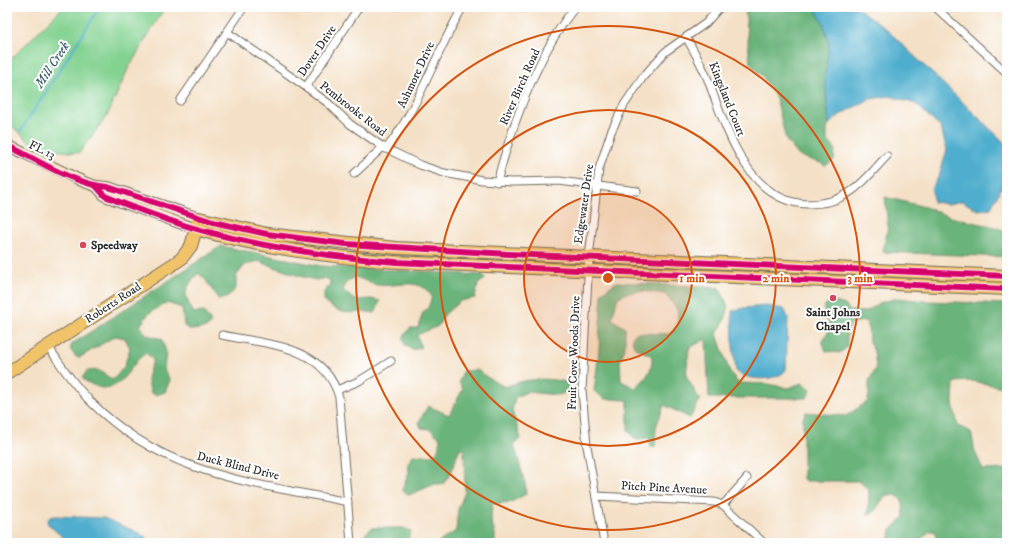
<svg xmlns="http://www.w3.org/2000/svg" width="1014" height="550" font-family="'IM FELL DW Pica',serif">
<rect width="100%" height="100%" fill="#fff"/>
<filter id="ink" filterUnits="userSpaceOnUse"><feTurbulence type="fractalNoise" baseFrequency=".025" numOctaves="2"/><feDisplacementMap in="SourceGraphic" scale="8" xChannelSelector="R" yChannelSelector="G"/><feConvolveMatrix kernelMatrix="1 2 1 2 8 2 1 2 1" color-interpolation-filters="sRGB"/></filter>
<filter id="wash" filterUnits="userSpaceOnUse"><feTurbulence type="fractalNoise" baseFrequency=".012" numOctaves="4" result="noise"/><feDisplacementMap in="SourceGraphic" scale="16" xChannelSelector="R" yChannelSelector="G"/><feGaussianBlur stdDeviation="0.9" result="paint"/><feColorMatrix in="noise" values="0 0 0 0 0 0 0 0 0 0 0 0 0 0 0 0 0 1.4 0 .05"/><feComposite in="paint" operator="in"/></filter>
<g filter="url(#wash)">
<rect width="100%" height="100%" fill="#f4e0c6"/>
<polygon fill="#84d292" stroke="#587e5e" points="63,7 165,7 128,69 107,116 79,153 37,148 7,122 7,63"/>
<g fill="#6bb47c" stroke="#4b7054" fill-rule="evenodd">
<polygon points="745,7 814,7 824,25 829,42 826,101 830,121 827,130 827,140 835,148 834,160 825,166 821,163 799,156 786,140 776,98 763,77 750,63"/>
<polygon points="885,197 925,207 950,217 995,227 1007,232 1007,257 883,252 888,227"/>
<path d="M221 246 321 266 483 275 485 279 478 284 475 298 460 301 445 314 438 326 417 335 421 348 412 350 405 345 403 338 410 328H418L423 312 428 308 432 297C420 275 396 288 377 285 370 284 363 279 356 277L347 281 343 290 354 300 371 299 380 301 375 313C351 309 346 320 324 301V292L330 285V281L326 278 316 280 299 276 258 261 245 265 236 276V288L228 297 219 300 205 279 198 273C184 290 182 293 194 313L204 312 211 322 206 328 191 330 184 326 182 308 167 303 149 313 140 326 147 335 162 339 166 352 164 370 170 380 165 392 156 395 151 393 147 378 153 360 146 353C128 365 122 394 98 387 91 384 87 383 82 378L87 371 98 370 113 380 124 367 130 348 125 338 115 336 79 358 75 356 70 349 72 344Z"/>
<path d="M617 282 719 288C732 309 729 313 717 334L729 370 738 383 768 384 788 388 802 383 811 389 807 398H709L706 339 689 348 686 376 700 400 690 418 664 405 656 427 655 447H651L649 438 635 439 628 430V400L605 399 594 391C595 383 601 341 599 337L602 292ZM640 291 665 294 677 309 678 325 670 334 636 333 632 338 634 347 652 356C653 371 646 379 635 388L621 381 620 361 625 348V328L612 319 618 297 627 293Z"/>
<polygon points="898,298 925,301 1007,304 1007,383 1002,387 972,381 954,382 953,403 958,426 971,432 975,452 983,470 1007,469 1007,543 937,543 935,531 930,531 920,540 905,543 883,543 890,538 891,530 904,517 903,502 896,495 886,495 873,513 868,515 869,490 859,481 806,481 803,479 803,418 806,412 846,416 867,402 869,395 869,381 876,368 874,351 869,342 868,325 865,321 851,323 847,333 847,347 840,353 826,351 822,341 829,331 829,322 823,316 825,305 832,301 845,305 850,311 866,312 879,303"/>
<path d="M478 370 488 378 505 387C527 378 547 377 570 383L571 391 558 395 527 392 515 397 512 411 521 438 514 444 525 483 526 494 511 502 492 504 491 520 495 534V543H437L456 531 458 509 465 492 464 449 460 448 451 473 443 484H435L409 495 402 490 409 472 408 463 413 455 432 456 438 450 440 438 430 429 421 428 419 422 428 406 449 415 463 389 459 382 463 371Z"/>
<polygon points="372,528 403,528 411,531 407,543 366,543 365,534"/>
</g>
<g fill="#4faece" stroke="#3d6c7c">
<polygon points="814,7 856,7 883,26 1007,145 1007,176 991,208 978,210 962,201 948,204 933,202 932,188 939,176 947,150 941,128 916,104 890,96 870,99 840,115 829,124 825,79 829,42 824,25"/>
<path d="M767 306 784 309 788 317 786 370C776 382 747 381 736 371L733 346 732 311 744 308Z"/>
<polygon points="56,516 104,518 139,533 154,543 69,543 48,524 47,521 50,517"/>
</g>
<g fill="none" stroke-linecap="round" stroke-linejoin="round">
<polyline stroke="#4faece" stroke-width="2" points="20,132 100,7"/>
</g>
</g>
<g filter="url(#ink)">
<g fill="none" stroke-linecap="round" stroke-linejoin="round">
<g stroke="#716a61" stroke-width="9">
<g id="street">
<polyline points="935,7 1007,73"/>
<polyline points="227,32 306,87 328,103 350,124 383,147 420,165 444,173 482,180 512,182 559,181 637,191"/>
<path d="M686 37C694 51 702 65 708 80 725 125 747 202 807 204 821 204 835 202 847 194 863 185 874 169 887 156"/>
<polyline points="306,87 359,7"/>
<polyline points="180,101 244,7"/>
<path d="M386 149C420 107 435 53 463 7"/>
<polyline points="354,174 383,147"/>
<path d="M497 182C513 122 536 56 575 7"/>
<path d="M222 335C268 345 323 344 339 397L351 543"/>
<path d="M48 346C61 366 74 385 91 402 165 476 251 482 348 502"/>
<polyline points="337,390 359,381 391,361"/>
<polyline points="596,496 714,502 723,505 764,543"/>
<polyline points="723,505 747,478"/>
<polyline points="604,543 587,446 582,390 589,258 599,169 611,132 624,105 643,77 665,52 706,23 720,7"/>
</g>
</g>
<g stroke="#716a61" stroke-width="12">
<g id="secondary">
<polyline points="7,145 84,182 96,186 108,187 199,218"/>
<polyline points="96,186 105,196 196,229"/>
</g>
</g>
<g stroke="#716a61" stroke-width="14">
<g id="primary">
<path d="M196 229C261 248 329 257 396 262L1007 289"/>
<polyline points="7,373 181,259 191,246 199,218 267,234 396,248 1007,276"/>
</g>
</g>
<use href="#street" stroke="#fff" stroke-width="7"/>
<use href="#secondary" stroke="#f9e7c3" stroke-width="10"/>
<use href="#primary" stroke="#f1c369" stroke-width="12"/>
<g stroke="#fff" stroke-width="8">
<g id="cycleway">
<path d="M7 145C37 160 75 185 108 187L213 222 267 234 346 244 509 254 1007 276"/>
<path d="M96 186 105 196C139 210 175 224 212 233 272 249 333 257 396 262L1007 289"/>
</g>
</g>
<use href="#cycleway" stroke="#d6006c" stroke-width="6"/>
</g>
</g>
<circle cx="608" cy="278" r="84" fill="#d5540f" fill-opacity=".12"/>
<g fill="none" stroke="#d5540f" stroke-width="2">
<circle cx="608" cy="278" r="84"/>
<circle cx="608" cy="278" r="168"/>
<circle cx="608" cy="278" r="252"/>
</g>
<g fill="#d1495b" stroke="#fff" stroke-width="1.5">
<circle cx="83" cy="245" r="4"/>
<circle cx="833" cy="298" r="4"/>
</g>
<g text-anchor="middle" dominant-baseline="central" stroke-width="4" stroke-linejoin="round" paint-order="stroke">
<g font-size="12" fill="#2b2b2b" stroke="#fff">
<text transform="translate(317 51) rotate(-56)">Dover Drive</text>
<text transform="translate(416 75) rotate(-65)">Ashmore Drive</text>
<text transform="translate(520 87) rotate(-66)">River Birch Road</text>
<text transform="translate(727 99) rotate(68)">Kingsland Court</text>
<text transform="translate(353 109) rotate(38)">Pembrooke Road</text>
<text transform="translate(42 150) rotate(26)">FL 13</text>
<text transform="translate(584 204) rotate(-82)">Edgewater Drive</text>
<text transform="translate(113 303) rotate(-33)">Roberts Road</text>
<text transform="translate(574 353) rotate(-88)">Fruit Cove Woods Drive</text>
<text transform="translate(238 466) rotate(14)">Duck Blind Drive</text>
<text transform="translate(664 488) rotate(3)">Pitch Pine Avenue</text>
</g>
<g font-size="12" font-weight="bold" fill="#2b2b2b" stroke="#fff" text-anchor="start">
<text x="91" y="245">Speedway</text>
<text x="833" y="312" text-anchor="middle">Saint Johns<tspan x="833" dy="14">Chapel</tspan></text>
</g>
<g font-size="13" font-style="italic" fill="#395f6c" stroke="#fff">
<text transform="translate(52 65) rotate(-57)">Mill Creek</text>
</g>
</g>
<circle cx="608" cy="278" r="6" fill="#d5540f" stroke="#fff" stroke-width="2"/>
<g font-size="12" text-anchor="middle" font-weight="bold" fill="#d5540f" stroke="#fff" stroke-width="4" stroke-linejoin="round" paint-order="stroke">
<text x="692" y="282">1 min</text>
<text x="776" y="282">2 min</text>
<text x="860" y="282">3 min</text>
</g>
<rect width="1014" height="550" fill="none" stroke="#fff" stroke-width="24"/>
</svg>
